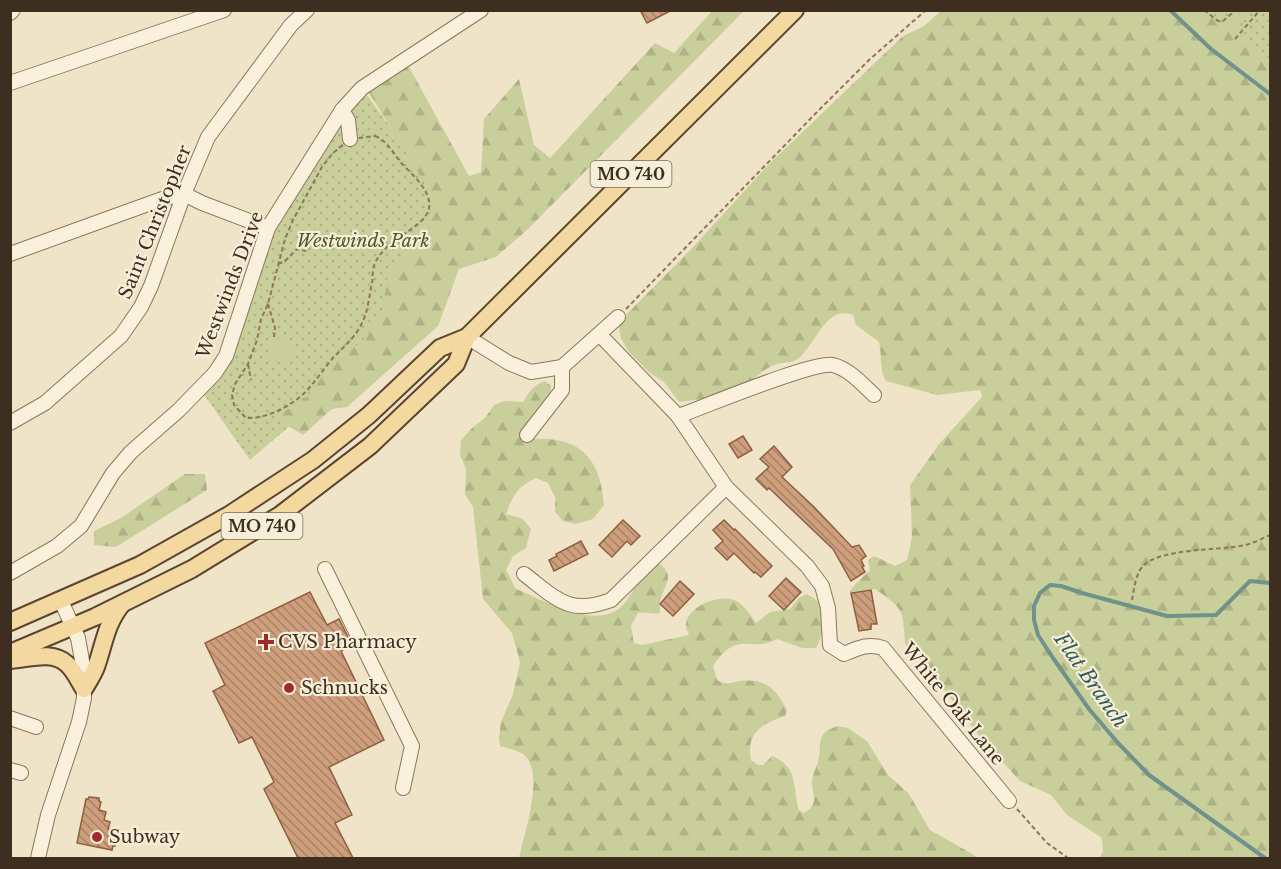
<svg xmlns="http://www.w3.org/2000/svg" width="1281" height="869" font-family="'Libre Baskerville',serif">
<defs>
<pattern id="grass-dots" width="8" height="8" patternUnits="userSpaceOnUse" patternTransform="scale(1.5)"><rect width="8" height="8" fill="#c9cf9b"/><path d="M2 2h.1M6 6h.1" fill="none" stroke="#aeb285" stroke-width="1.8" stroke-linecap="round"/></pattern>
<pattern id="forest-firs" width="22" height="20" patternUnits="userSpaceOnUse" patternTransform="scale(1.5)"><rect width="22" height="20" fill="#c9cf9b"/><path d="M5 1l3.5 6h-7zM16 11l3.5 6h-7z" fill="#aeb285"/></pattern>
<pattern id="building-back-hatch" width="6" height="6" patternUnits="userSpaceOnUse" patternTransform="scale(1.5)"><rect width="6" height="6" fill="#cf9f7d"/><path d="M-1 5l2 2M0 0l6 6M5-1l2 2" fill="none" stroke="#a98266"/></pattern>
</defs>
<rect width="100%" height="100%" fill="#f0e4c8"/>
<g fill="url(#grass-dots)">
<polygon points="1170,11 1270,11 1270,94"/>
<polygon points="362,88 475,245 341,382 250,460 200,389 215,373 268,228"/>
</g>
<g fill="url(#forest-firs)">
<polygon points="712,11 744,11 528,229 496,257 459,269 438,326 347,407 332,409 303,435 275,418 308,396 325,373 366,337 382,313 388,273 421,238 435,200 368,91 408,65 469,176 481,172 484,119 519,79 534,145 550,158 655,43 674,53"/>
<path d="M941 11H1205L1220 25 1226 22 1236 13 1241 15 1243 26 1237 35 1270 64V858H1099L1103 852 1102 838 1067 815 1051 795 1020 781 983 741 926 666 906 647C901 610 908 612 875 589L850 592C853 584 864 577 870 570L868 560 874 556 895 566 907 560 912 537 910 485 940 443 982 397 980 390 937 395 886 381C879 371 882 354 879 342L856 325 853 315C827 305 816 342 802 355 792 365 789 361 777 364 766 367 756 378 746 383 726 394 701 400 679 402L664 382 650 373 629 352 621 339 619 327 625 316 694 246 769 164 903 36 924 26Z"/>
<path d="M545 381 551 386 550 396 520 436C531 440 537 438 547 439 588 441 601 468 604 505L593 519 576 524 563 521 555 512V497L548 483 536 478C516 488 514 494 506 514L523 519 531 529 526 548 513 556 506 570 516 589C544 600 599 633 624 604 639 586 635 574 659 563 675 576 666 582 661 598 659 603 660 607 660 613 652 615 646 611 638 613L631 626 634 643 642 645 689 635C688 632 686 629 686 626 685 607 719 594 734 600 744 604 750 614 756 623L770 612 790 609 799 598 807 594 819 602C823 619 825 632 816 648H802L777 639C750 654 739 628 713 666L717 680C725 685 730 683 739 681 766 678 776 689 787 710L785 716C762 724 746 732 751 760L758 765H763L772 756C799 767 792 786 799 810L804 813C819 804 813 797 812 784 812 775 816 769 818 761 821 752 818 741 824 733 827 730 833 728 837 726L848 728 867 741 888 775 909 794 930 830 974 855 977 858H519C524 834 546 771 523 754 517 750 506 748 500 746L499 738 501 722 513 694 520 662 512 633 483 599 473 507 465 494 466 469 460 455 461 440 472 428 485 418 494 405 504 401 523 402C529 392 533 385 545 381Z"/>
<polygon points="185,474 205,474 207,490 116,547 94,545 94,531 121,518"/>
</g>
<polygon fill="#c9cf9b" points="272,337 294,341 290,364 267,360"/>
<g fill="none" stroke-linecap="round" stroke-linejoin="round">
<g stroke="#6f938a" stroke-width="4">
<polyline points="1170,10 1211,49 1270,94"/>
<polyline points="1265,858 1149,775 1118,743 1089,709 1053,658 1038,635 1034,620 1034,606 1040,593 1050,585 1061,586 1082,593 1167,616 1216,615 1250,581 1270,583"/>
</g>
</g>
<g fill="url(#building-back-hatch)" stroke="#8d5f41" stroke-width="1.5">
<polygon points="640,10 672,10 647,23"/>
<polygon points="743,436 752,450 738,458 729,444"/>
<polygon points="774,446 792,467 782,477 814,507 852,547 859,545 866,556 861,560 864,566 862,567 865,572 851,581 833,549 769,488 767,490 756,479 769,467 760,459"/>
<polygon points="623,520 640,536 631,545 627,541 612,557 599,545"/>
<polygon points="724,520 734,530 735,529 772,566 761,577 755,572 754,573 734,553 727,560 715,548 723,541 713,530"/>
<polygon points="581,541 588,554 554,571 549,560 557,556 556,554"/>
<polygon points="786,578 801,592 784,610 769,596"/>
<polygon points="680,581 694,594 673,616 660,604"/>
<polygon points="871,590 877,624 871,624 871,629 859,631 851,593"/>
<polygon points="310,592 327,625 339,619 352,645 341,651 384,740 329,767 352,815 335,823 353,858 298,858 264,789 274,782 252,737 239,743 213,691 225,685 205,643"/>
<polygon points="89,797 99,798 99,801 101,802 99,810 106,812 104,820 110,822 108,829 116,831 115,834 117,834 115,846 113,846 112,850 77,843 86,799 88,799"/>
</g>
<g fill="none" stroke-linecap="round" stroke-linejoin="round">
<g stroke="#8d765c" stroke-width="16">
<g id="minor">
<polyline points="10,13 13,10"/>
<polyline points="10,83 224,10"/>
<polyline points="342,110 348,120 350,139"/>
<polyline points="10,254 162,199 184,194 202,203 268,228"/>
<path d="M600 335 678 416 726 487 807 566 822 586 828 608 830 645 844 654C858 648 868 643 883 648L1009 801"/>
<polyline points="467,337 509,363 531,372 562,367"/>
<path d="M678 416C704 407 813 361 833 365 849 369 862 384 874 395"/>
<polyline points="10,423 45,403 121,336 141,307 151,286 184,194 208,137 291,25 307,10"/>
<polyline points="527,435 562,390 562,367 618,317"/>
<polyline points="325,569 412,746 403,788"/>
<polyline points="10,573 57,546 81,526 113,473 131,452 179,410 215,373 226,356 268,228 342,110 362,88 481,10"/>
<path d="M524 574C557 599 569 616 611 600L726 487"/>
<polyline points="10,718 36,727"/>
<polyline points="10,770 21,773"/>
<polyline points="38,858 48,815 79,722 84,698 83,666 78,638 61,601"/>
</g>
</g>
<g stroke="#5b4430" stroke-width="20">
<g id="major">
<polyline points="10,622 140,565 229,515 313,460 369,415 440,348 467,337"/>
<polyline points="10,653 95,617 192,569 280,515 370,446 456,364 467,337 795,10"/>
<path d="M10 660C29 659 52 650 67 664 74 670 79 681 84 689 88 682 93 675 96 667 104 645 106 623 122 604"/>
</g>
</g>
<g stroke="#8d765c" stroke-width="2" stroke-dasharray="4.5 3" stroke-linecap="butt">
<polyline points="1204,10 1218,21 1223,21 1236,10"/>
<polyline points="1235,39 1260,10"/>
<path d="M375 136C389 141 395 158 406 168 465 224 396 224 376 261 372 267 373 276 372 283 369 296 368 312 362 323 355 338 343 347 333 358 325 367 318 378 310 387 296 404 268 419 246 418L234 405 232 395 235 384 248 364 257 340 261 319 268 304 285 239 293 220 322 167 332 154 350 139Z"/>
<polyline points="278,264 285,261 297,249 306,251"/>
<polyline points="268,304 275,328 274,337"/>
<polyline points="626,309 817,112 869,60 926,10"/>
<polyline points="248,364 251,380"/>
<path d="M1132 600C1134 589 1136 572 1144 565 1160 549 1218 550 1240 546 1250 545 1261 539 1270 535"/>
<polyline points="1017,809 1047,843 1068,858"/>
</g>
<use href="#minor" stroke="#faf1dc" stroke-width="14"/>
<use href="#major" stroke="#f3d9a0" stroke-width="16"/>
</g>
<g fill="#9e2a2b" stroke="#f7eed8" stroke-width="2">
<path d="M263 633h6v6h6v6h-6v6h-6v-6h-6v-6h6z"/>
<circle cx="289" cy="688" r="6"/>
<circle cx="97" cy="837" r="6"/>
</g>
<g text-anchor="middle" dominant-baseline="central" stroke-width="4.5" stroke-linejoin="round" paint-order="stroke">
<g fill="#f7eed8" stroke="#756857" stroke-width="1.5">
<rect x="590.5" y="161" width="81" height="26" rx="4.5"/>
<rect x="221.5" y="513" width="81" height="26" rx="4.5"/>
</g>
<g font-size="16" font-weight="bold" fill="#3d2e20">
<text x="631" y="174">MO 740</text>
<text x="262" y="526">MO 740</text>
</g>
<g font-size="18" fill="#3d2e20" stroke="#f7eed8">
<text transform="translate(155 222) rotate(-68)">Saint Christopher</text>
<text transform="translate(230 285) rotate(-69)">Westwinds Drive</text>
<text transform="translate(953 704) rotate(51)">White Oak Lane</text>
</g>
<g font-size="18" font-style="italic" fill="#4d5a26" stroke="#f7eed8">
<text x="363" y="241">Westwinds Park</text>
</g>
<g font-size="18" fill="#3d2e20" stroke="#f7eed8" text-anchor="start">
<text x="278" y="642">CVS Pharmacy</text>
<text x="301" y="688">Schnucks</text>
<text x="109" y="837">Subway</text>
</g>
<g font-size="20" font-style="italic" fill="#2f5d5a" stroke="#f7eed8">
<text transform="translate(1091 680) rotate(55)">Flat Branch</text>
</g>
</g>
<rect width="1281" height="869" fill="none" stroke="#3d2e20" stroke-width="24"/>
</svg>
